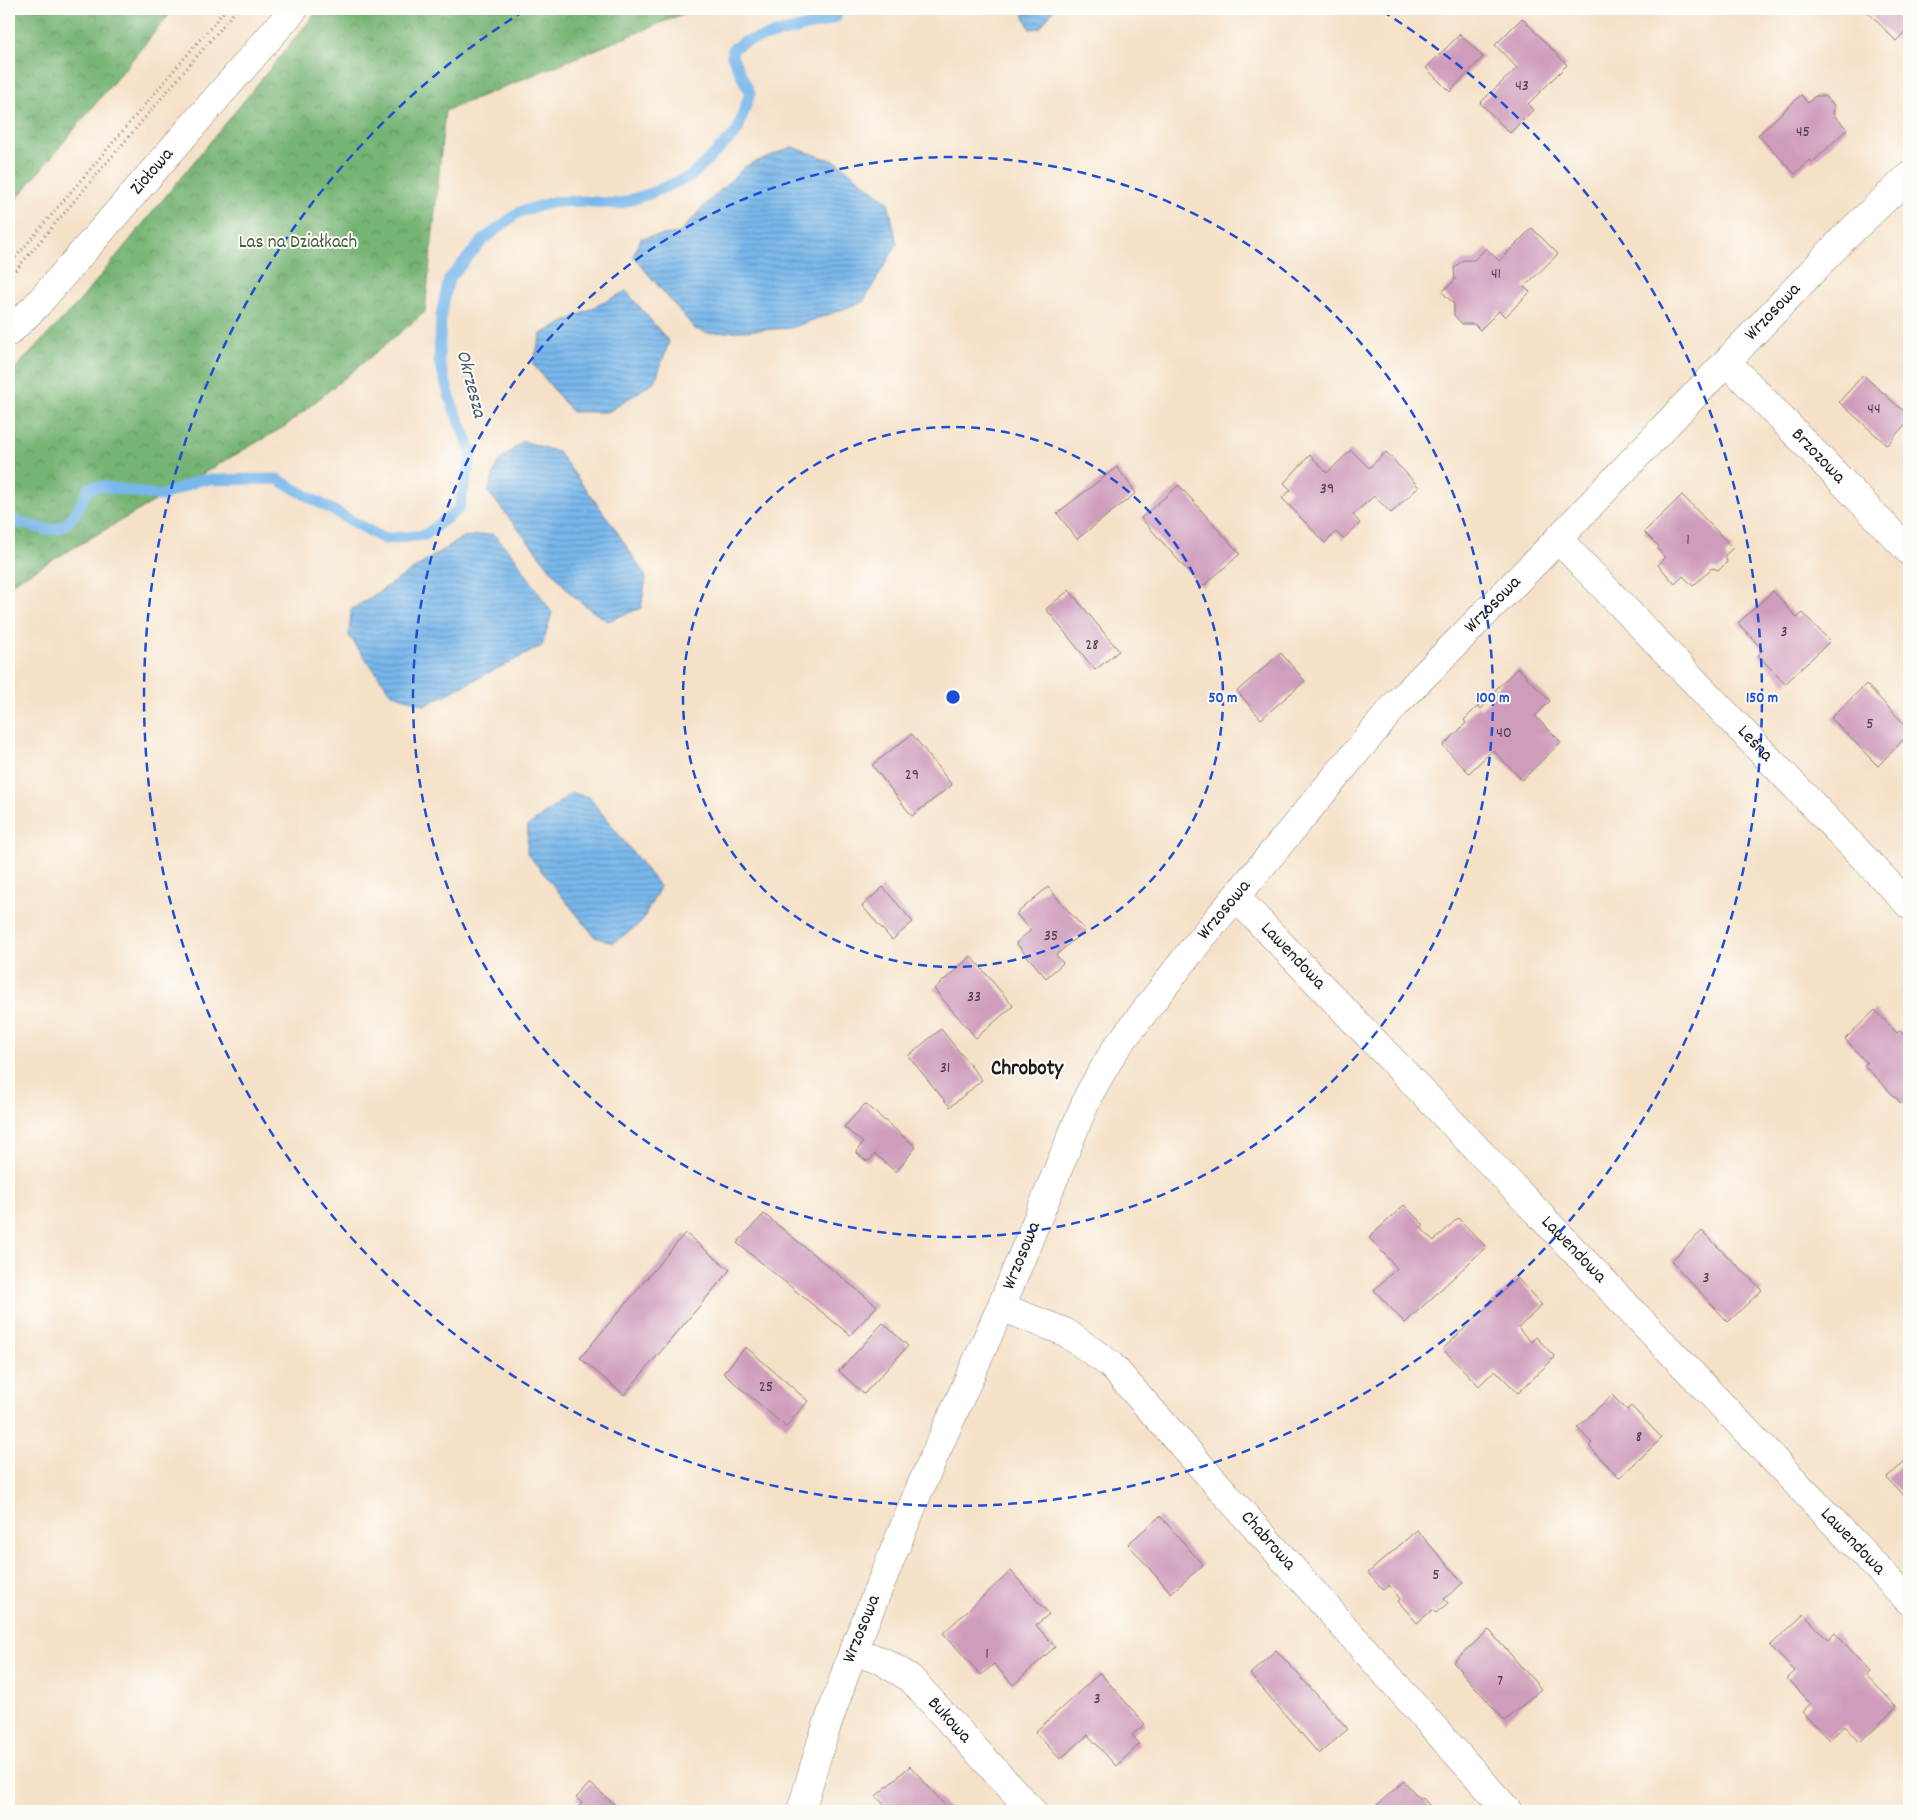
<svg xmlns="http://www.w3.org/2000/svg" width="1918" height="1820" font-family="Dekko,sans-serif">
<defs>
<pattern id="forest-crowns" width="20" height="18" patternUnits="userSpaceOnUse" patternTransform="scale(1.25)"><rect width="20" height="18" fill="#76b474"/><path d="M2 6a3 3 0 1 1 6 0M12 15a3 3 0 1 1 6 0" fill="none" stroke="#60925e"/></pattern>
<pattern id="water-rules" width="6" height="5" patternUnits="userSpaceOnUse" patternTransform="scale(1.25)"><rect width="6" height="5" fill="#78b7eb"/><path d="M0 2.5h6" fill="none" stroke="#6294be"/></pattern>
</defs>
<rect width="100%" height="100%" fill="#fdfcf7"/>
<filter id="ink" filterUnits="userSpaceOnUse"><feTurbulence type="fractalNoise" baseFrequency=".02" numOctaves="2"/><feDisplacementMap in="SourceGraphic" scale="10" xChannelSelector="R" yChannelSelector="G"/><feConvolveMatrix kernelMatrix="1 2 1 2 8 2 1 2 1" color-interpolation-filters="sRGB"/></filter>
<filter id="wash" filterUnits="userSpaceOnUse"><feTurbulence type="fractalNoise" baseFrequency=".0096" numOctaves="4" result="noise"/><feDisplacementMap in="SourceGraphic" scale="20" xChannelSelector="R" yChannelSelector="G"/><feGaussianBlur stdDeviation="1.12" result="paint"/><feColorMatrix in="noise" values="0 0 0 0 0 0 0 0 0 0 0 0 0 0 0 0 0 1.4 0 .05"/><feComposite in="paint" operator="in"/></filter>
<g filter="url(#wash)">
<rect width="100%" height="100%" fill="#f5e1c8"/>
<g fill="url(#forest-crowns)" stroke="#496848">
<polygon points="9,9 174,9 9,208"/>
<polygon points="319,9 695,9 445,111 425,312 287,425 9,585 9,375 79,302"/>
</g>
<g fill="url(#water-rules)" stroke="#4a6a84">
<polygon points="1023,9 1054,9 1040,28 1030,29 1024,16"/>
<polygon points="792,147 837,162 888,202 897,244 863,302 791,328 708,333 695,329 633,256 641,238 679,233 710,200 746,166"/>
<polygon points="626,291 669,342 655,381 608,412 572,412 533,364 541,334"/>
<polygon points="523,441 558,452 612,524 646,577 641,608 608,621 592,611 570,593 488,492 498,462"/>
<polygon points="493,534 513,555 552,613 542,646 425,705 391,693 349,636 351,610 463,537"/>
<polygon points="572,793 589,797 660,887 641,923 613,943 595,937 527,853 528,826"/>
</g>
<g fill="none" stroke-linecap="round" stroke-linejoin="round">
<path stroke="#78b7eb" stroke-width="11" d="M9 521C22 521 27 525 39 528 68 537 78 509 89 488L102 486 161 496 200 480 277 479 384 539 425 535 459 509 472 452 453 407 439 361 441 315 449 279 484 239 519 212 553 202 583 201 619 204 651 193 691 176 737 132 750 93 732 56 733 49 743 42 824 22 836 17 838 9"/>
</g>
<g id="blocks">
<g fill="#cf9cbc">
<polygon points="1869,9 1909,9 1909,27 1896,41 1867,11"/>
<polygon points="1522,18 1567,65 1528,104 1533,110 1510,133 1480,103 1517,68 1495,45"/>
<polygon points="1460,34 1483,57 1450,92 1426,68"/>
<polygon points="1801,95 1808,103 1815,96 1824,96 1834,105 1833,114 1847,129 1813,162 1810,160 1795,174 1758,135"/>
<polygon points="1532,228 1558,254 1524,287 1530,292 1505,317 1499,311 1480,330 1474,324 1462,324 1454,315 1454,304 1442,292 1455,280 1454,268 1463,260 1474,260 1486,248 1499,261"/>
<polygon points="1863,375 1909,416 1909,420 1887,445 1839,402"/>
<polygon points="1351,450 1369,468 1386,452 1419,487 1391,513 1374,496 1353,515 1360,523 1343,539 1336,532 1325,543 1282,498 1291,490 1284,483 1310,455 1327,473"/>
<polygon points="1117,467 1136,493 1077,539 1057,513"/>
<polygon points="1179,485 1240,554 1202,587 1141,518"/>
<polygon points="1682,495 1733,548 1725,555 1727,562 1719,570 1712,568 1693,586 1683,576 1675,584 1658,565 1665,558 1658,549 1659,547 1644,532"/>
<polygon points="1069,590 1119,651 1095,670 1046,609"/>
<polygon points="1773,591 1797,618 1803,613 1830,641 1785,684 1758,655 1763,650 1738,623"/>
<polygon points="1281,653 1305,681 1261,719 1237,691"/>
<polygon points="1518,668 1550,701 1535,716 1561,742 1522,780 1493,750 1469,773 1443,746 1466,723 1464,720 1478,706 1481,709 1490,699 1488,697"/>
<polygon points="1866,684 1909,729 1909,734 1878,766 1831,718"/>
<polygon points="912,734 952,785 912,816 872,765"/>
<polygon points="883,887 913,922 892,940 862,906"/>
<polygon points="1048,887 1085,930 1056,955 1063,963 1046,978 1016,943 1031,930 1016,914"/>
<polygon points="971,956 1013,1006 976,1038 934,989"/>
<polygon points="1875,1010 1897,1033 1900,1031 1909,1040 1909,1095 1901,1103 1864,1065 1867,1063 1845,1039"/>
<polygon points="941,1029 982,1080 950,1107 908,1056"/>
<polygon points="865,1104 916,1147 896,1172 875,1154 870,1160 866,1161 857,1153 858,1149 863,1143 844,1127"/>
<polygon points="1404,1205 1424,1225 1421,1228 1434,1241 1458,1218 1486,1247 1405,1323 1374,1290 1397,1268 1369,1238"/>
<polygon points="764,1214 877,1306 850,1335 737,1243"/>
<polygon points="1702,1231 1762,1290 1728,1322 1671,1261"/>
<polygon points="685,1233 730,1270 624,1395 580,1358"/>
<polygon points="1517,1278 1542,1305 1518,1328 1531,1342 1536,1337 1555,1357 1518,1393 1495,1370 1479,1386 1443,1349"/>
<polygon points="883,1323 908,1346 864,1394 839,1371"/>
<polygon points="746,1347 808,1401 786,1427 723,1373"/>
<polygon points="1612,1395 1627,1410 1631,1406 1662,1438 1619,1478 1589,1446 1592,1443 1577,1428"/>
<polygon points="1909,1457 1909,1502 1887,1478"/>
<polygon points="1160,1516 1203,1565 1171,1593 1128,1544"/>
<polygon points="1417,1530 1463,1583 1444,1599 1448,1603 1436,1613 1432,1610 1417,1623 1398,1601 1400,1599 1389,1585 1383,1590 1368,1573"/>
<polygon points="1011,1571 1049,1614 1036,1625 1055,1647 1013,1685 994,1664 981,1675 943,1633"/>
<polygon points="1804,1614 1828,1640 1835,1633 1870,1671 1866,1675 1897,1707 1860,1742 1845,1726 1829,1740 1802,1712 1811,1703 1787,1679 1795,1671 1770,1646"/>
<polygon points="1489,1630 1541,1689 1505,1721 1453,1662"/>
<polygon points="1276,1650 1348,1729 1319,1754 1250,1674"/>
<polygon points="1100,1673 1145,1724 1132,1735 1140,1744 1116,1766 1088,1735 1060,1759 1035,1732"/>
<polygon points="910,1766 950,1811 890,1811 876,1796"/>
<polygon points="1404,1781 1421,1800 1423,1798 1434,1811 1370,1811"/>
<polygon points="590,1783 615,1805 609,1811 575,1811 582,1803 576,1798"/>
</g>
</g>
</g>
<g filter="url(#ink)">
<use href="#blocks" fill-opacity="0" stroke="#887e72" stroke-width="1"/>
<g fill="none" stroke-linecap="round" stroke-linejoin="round">
<g stroke="#887e72" stroke-width="29">
<g id="street">
<path id="s1" d="M9 332 35 307 294 9"/>
<path id="s2" d="M1727 362 1909 551"/>
<path id="s3" d="M1558 539 1909 905"/>
<path id="s4" d="M1236 897 1909 1601"/>
<path id="s5" d="M1001 1307 1065 1332 1110 1364 1508 1811"/>
<path id="s6" d="M853 1651 882 1661 910 1678 1032 1811"/>
<path id="s7" d="M801 1811 821 1743 853 1651 919 1490 1001 1307 1089 1094 1114 1051 1199 941 1397 703 1558 539 1843 239 1909 176"/>
</g>
</g>
<g stroke="#887e72" stroke-width="3" stroke-dasharray="1 4" stroke-linecap="butt">
<polyline points="9,265 226,9"/>
<polyline points="9,278 237,9"/>
</g>
<use href="#street" stroke="#fff" stroke-width="28"/>
</g>
</g>
<g fill="none" stroke="#1d4ed8" stroke-width="2.5" stroke-dasharray="9 6">
<circle cx="953" cy="697" r="270"/>
<circle cx="953" cy="697" r="540"/>
<path d="M1382 11A809 809 0 1 1 524 11"/>
</g>
<g text-anchor="middle" dominant-baseline="central" stroke-width="4" stroke-linejoin="round" paint-order="stroke">
<g font-size="16" fill="#493c44">
<text x="1522" y="86">43</text>
<text x="1803" y="132">45</text>
<text x="1496" y="274">41</text>
<text x="1874" y="409">44</text>
<text x="1327" y="489">39</text>
<text x="1688" y="540">1</text>
<text x="1784" y="632">3</text>
<text x="1092" y="645">28</text>
<text x="1870" y="724">5</text>
<text x="1504" y="733">40</text>
<text x="912" y="775">29</text>
<text x="1051" y="936">35</text>
<text x="974" y="997">33</text>
<text x="945" y="1068">31</text>
<text x="1706" y="1278">3</text>
<text x="766" y="1387">25</text>
<text x="1639" y="1437">8</text>
<text x="1436" y="1575">5</text>
<text x="987" y="1654">1</text>
<text x="1500" y="1681">7</text>
<text x="1097" y="1699">3</text>
</g>
<g font-size="19" fill="#1c1c1c" stroke="#fdfcf7">
<text stroke="none"><textPath href="#s1" startOffset="215">Ziołowa</textPath></text>
<text stroke="none"><textPath href="#s7" startOffset="1814">Wrzosowa</textPath></text>
<text stroke="none"><textPath href="#s2" startOffset="131">Brzozowa</textPath></text>
<text stroke="none"><textPath href="#s7" startOffset="1409">Wrzosowa</textPath></text>
<text stroke="none"><textPath href="#s3" startOffset="284">Leśna</textPath></text>
<text stroke="none"><textPath href="#s7" startOffset="1002">Wrzosowa</textPath></text>
<text stroke="none"><textPath href="#s4" startOffset="82">Lawendowa</textPath></text>
<text stroke="none"><textPath href="#s4" startOffset="488">Lawendowa</textPath></text>
<text stroke="none"><textPath href="#s7" startOffset="598">Wrzosowa</textPath></text>
<text stroke="none"><textPath href="#s5" startOffset="361">Chabrowa</textPath></text>
<text stroke="none"><textPath href="#s4" startOffset="892">Lawendowa</textPath></text>
<text stroke="none"><textPath href="#s7" startOffset="192">Wrzosowa</textPath></text>
<text stroke="none"><textPath href="#s6" startOffset="121">Bukowa</textPath></text>
</g>
<g font-size="19" fill="#465c41" stroke="#fdfcf7">
<text x="298" y="243">Las na Działkach</text>
</g>
<g font-size="20" font-style="italic" fill="#415a6f" stroke="#fdfcf7">
<text transform="translate(470 384) rotate(75)">Okrzesza</text>
</g>
<g font-size="21" font-weight="bold" fill="#1c1c1c" stroke="#fdfcf7">
<text x="1027" y="1070">Chroboty</text>
</g>
</g>
<circle cx="953" cy="697" r="8" fill="#1d4ed8" stroke="#fdfcf7" stroke-width="2.5"/>
<g font-size="15" text-anchor="middle" font-weight="bold" fill="#1d4ed8" stroke="#fdfcf7" stroke-width="4" stroke-linejoin="round" paint-order="stroke">
<text x="1223" y="702">50 m</text>
<text x="1493" y="702">100 m</text>
<text x="1762" y="702">150 m</text>
</g>
<rect width="1918" height="1820" fill="none" stroke="#fdfcf7" stroke-width="30"/>
</svg>
